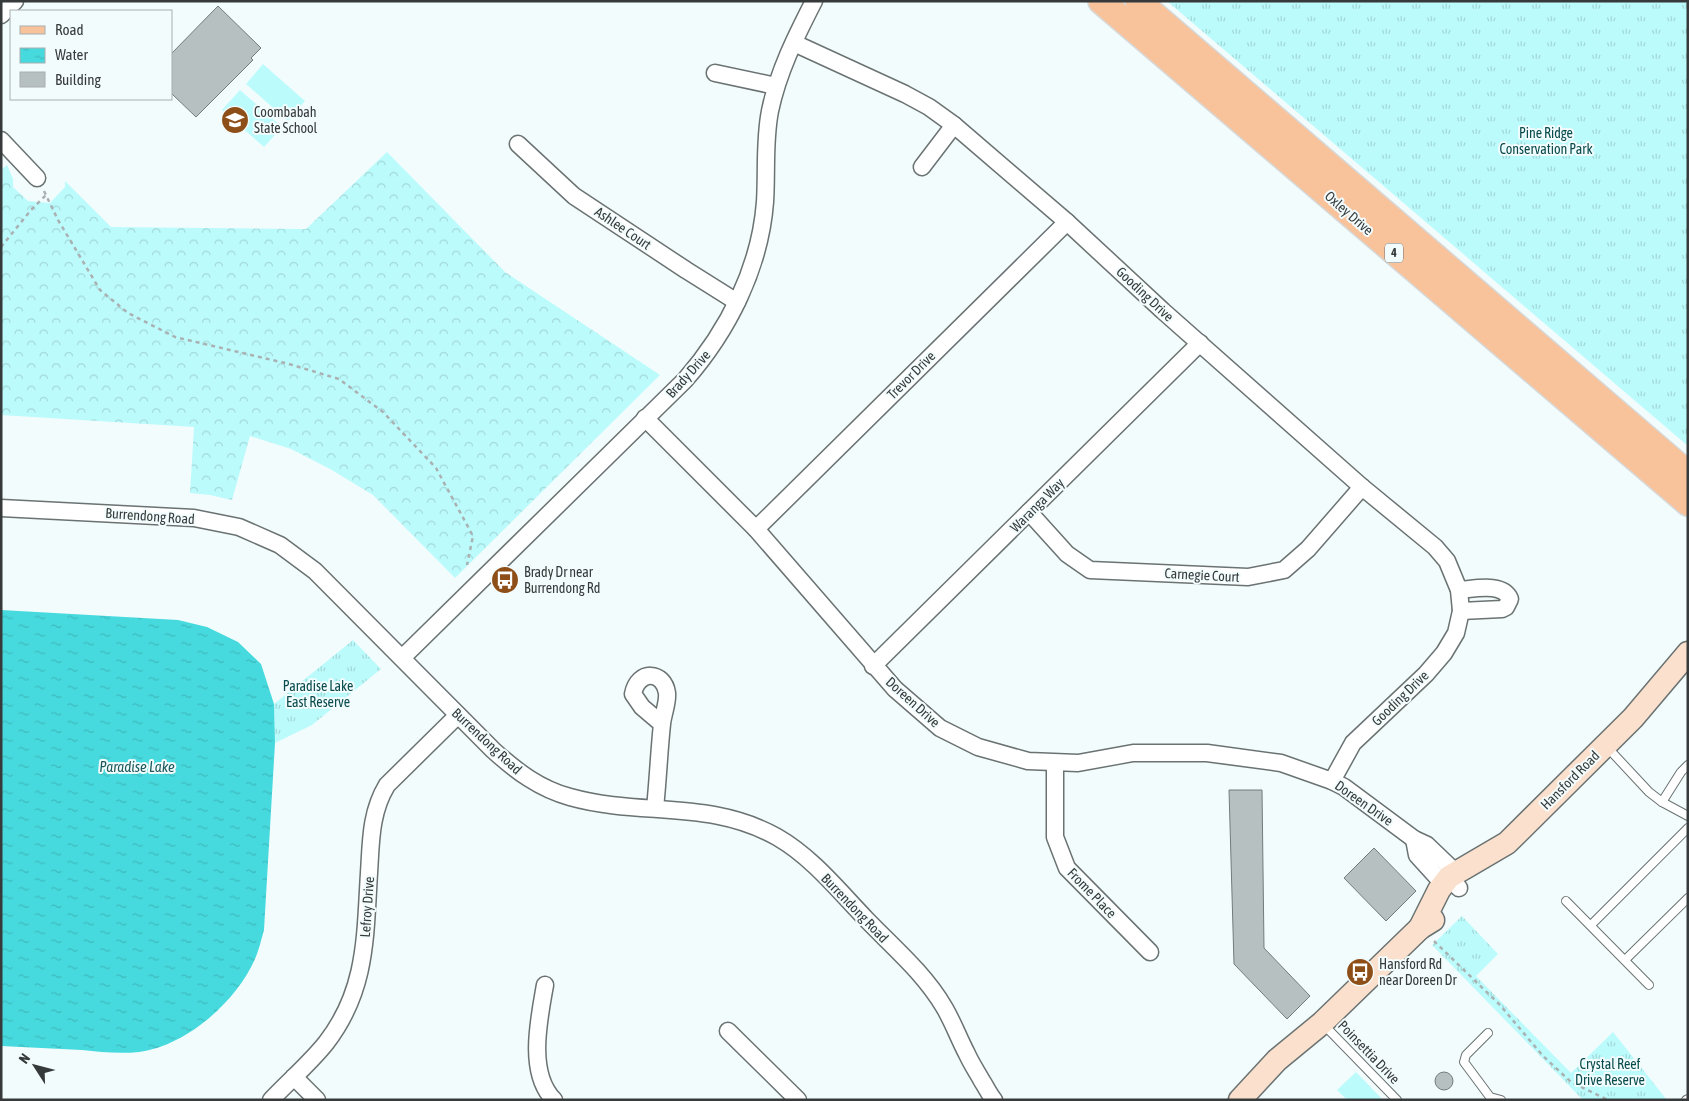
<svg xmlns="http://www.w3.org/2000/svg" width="1689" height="1101" font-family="'Asap Condensed',sans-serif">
<defs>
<pattern id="grass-tufts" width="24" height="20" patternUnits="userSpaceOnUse" patternTransform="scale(1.25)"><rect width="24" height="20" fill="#bcfbfc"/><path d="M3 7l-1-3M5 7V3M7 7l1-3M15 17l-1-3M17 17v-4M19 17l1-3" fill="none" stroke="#a2d8d9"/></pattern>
<pattern id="forest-crowns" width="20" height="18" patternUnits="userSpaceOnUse" patternTransform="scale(1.25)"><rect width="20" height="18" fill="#bcfbfc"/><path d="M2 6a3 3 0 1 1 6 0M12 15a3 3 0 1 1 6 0" fill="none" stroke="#a2d8d9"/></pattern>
<pattern id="water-ripples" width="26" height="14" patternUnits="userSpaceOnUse" patternTransform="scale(1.25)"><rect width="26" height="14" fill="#46d9dd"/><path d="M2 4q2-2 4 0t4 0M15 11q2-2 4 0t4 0" fill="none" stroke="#3ebbbe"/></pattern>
</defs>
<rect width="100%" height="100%" fill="#f3fcfd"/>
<g fill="url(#grass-tufts)">
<polygon points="1167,1 1688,1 1688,446"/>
<polygon points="353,640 381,669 312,725 275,743 274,704"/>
<polygon points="1462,916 1498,954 1476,976 1571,1073 1613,1032 1667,1100 1583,1100 1432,945"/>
</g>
<polygon fill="url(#forest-crowns)" points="387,152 505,272 660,375 455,578 373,495 330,469 291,449 250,436 232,500 210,495 190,493 194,427 1,415 1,170 7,165 13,179 13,187 28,201 50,203 65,187 65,181 111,227 306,229"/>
<g fill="#bcfbfc">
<polygon points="263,64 305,101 288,121 246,84"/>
<polygon points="240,90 282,127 264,147 222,110"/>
<polygon points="1356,1072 1383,1100 1347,1100 1337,1090"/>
</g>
<path fill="url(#water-ripples)" d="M1 610 178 620 207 627 238 642 261 664 274 704 275 743 264 930C261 940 259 950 255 959 236 1002 186 1046 139 1052 120 1054 100 1052 82 1050 55 1049 28 1047 1 1046Z"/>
<g fill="#b7c0c0" stroke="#737b7b">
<polygon points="218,6 261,48 251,58 253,60 196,117 171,93 171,54"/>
<polygon points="1229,790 1262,790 1264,948 1310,996 1287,1019 1234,964"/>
<polygon points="1374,848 1416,891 1386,921 1344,878"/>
<circle cx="1444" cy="1081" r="9"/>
</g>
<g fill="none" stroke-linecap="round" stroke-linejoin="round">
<g stroke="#6a7272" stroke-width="10">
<g id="lane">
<polyline points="1607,747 1649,792 1662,802 1688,816"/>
<polyline points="1662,802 1681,772 1688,765"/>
<polyline points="1566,901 1649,985"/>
<polyline points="1591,925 1688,828"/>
<polyline points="1625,960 1688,898"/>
<polyline points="1323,1024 1397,1100"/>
<polyline points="1488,1033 1466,1055 1464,1062 1490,1097 1501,1100"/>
<polyline points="1686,1100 1688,1099"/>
</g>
</g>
<g stroke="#6a7272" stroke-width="19">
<g id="street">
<polyline points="1,15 15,1"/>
<polyline points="794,43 905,94 929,107 954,125 1067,222 1163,311 1362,487 1435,547 1447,561 1459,590 1461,611 1456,633 1444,653 1426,674 1353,743 1332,781"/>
<polyline points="715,73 776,86"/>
<polyline points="1,140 37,178"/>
<polyline points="518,144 574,196 686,270 737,302"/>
<polyline points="922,167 954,125"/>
<polyline points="645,418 756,529 895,689 940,728 978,747 1028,761 1078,763 1133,753 1207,753 1281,763 1332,781 1344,787 1414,839 1427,845 1450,867 1449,877"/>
<path d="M1 508 194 518 239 527 280 545 315 571 493 750C516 771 540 789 570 797 641 817 709 799 777 837 812 857 839 891 866 919 893 947 924 973 944 1007 953 1022 959 1039 967 1054 971 1063 977 1072 982 1081 986 1087 989 1094 994 1100"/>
<polyline points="1029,512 1067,554 1090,570 1248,577 1284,570 1308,549 1362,487"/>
<polyline points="756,529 1067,222"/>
<path d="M1459 590C1474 589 1503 582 1510 599L1506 607 1502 609 1461 611"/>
<path d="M403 657 685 380C728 331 760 268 765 202 767 172 764 141 770 111 778 72 796 36 814 1"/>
<polyline points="873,666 1200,343"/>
<polyline points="1055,763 1055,837 1067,868 1150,952"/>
<path d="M655 808C658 780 659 752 662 724 663 714 668 703 667 693 664 671 638 669 633 694L642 707 662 724"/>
<polyline points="1414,839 1417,855 1437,877 1449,877 1459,888"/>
<path d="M545 985C539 1019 527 1073 554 1100"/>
<polyline points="728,1031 798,1100"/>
<polyline points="294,1077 317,1100"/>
<path d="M271 1100C289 1081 310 1063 326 1043 367 990 365 937 369 873 371 843 370 813 387 785L458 715"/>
</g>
</g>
<g stroke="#6a7272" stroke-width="25">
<g id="secondary">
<polyline points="1420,928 1439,890 1449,877 1507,843 1633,718 1688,653"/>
<polyline points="1240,1100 1277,1060 1322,1023 1420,928 1433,920"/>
</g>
</g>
<g stroke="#d7d8d8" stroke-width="28">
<g id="primary">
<polyline points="1101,1 1688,503"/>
<polyline points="1138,1 1688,474"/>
</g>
</g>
<g stroke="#aab1b2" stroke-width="2.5" stroke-dasharray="4 4" stroke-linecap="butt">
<polyline points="44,191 58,220 100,290 128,313 175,337 289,364 339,379 383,412 436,468 473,536 467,565"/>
<polyline points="1,247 31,210 46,195"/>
<polyline points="1434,941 1500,1005 1543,1056 1571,1082 1608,1100"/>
</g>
<use href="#lane" stroke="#fff" stroke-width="8"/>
<use href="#street" stroke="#fff" stroke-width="16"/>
<use href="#secondary" stroke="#fbe1cd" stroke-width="22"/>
<use href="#primary" stroke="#f8c29b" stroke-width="25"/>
</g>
<defs>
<g id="school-disc" transform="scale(1.4375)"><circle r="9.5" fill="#8e4e18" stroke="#f3fcfd"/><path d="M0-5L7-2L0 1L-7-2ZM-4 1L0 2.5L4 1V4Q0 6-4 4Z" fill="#fff"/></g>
<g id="bus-disc" transform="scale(1.4375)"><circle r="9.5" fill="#8e4e18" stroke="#f3fcfd"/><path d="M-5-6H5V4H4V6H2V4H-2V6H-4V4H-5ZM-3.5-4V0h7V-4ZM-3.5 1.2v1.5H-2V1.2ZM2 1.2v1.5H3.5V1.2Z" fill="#fff"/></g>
</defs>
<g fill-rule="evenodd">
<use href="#school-disc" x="235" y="120"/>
<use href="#bus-disc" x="505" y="580"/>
<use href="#bus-disc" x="1360" y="972"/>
</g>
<g text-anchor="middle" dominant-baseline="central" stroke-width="4" stroke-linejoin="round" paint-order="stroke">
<rect fill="#f3fcfd" stroke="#6f7474" stroke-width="1" x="1385" y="243.5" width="18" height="19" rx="4"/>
<g font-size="12" font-weight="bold" fill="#363a3a">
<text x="1394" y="253">4</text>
</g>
<g font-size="14" fill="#363a3a" stroke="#f3fcfd" text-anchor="start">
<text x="254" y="112">Coombabah<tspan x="254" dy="16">State School</tspan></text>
<text x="524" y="572">Brady Dr near<tspan x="524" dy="16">Burrendong Rd</tspan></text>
<text x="1379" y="964">Hansford Rd<tspan x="1379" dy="16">near Doreen Dr</tspan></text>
</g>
<g font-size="14" fill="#094b4d" stroke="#f3fcfd">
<text x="1546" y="133">Pine Ridge<tspan x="1546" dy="16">Conservation Park</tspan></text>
<text x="318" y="686">Paradise Lake<tspan x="318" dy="16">East Reserve</tspan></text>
<text x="1610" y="1064">Crystal Reef<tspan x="1610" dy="16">Drive Reserve</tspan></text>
</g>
<g font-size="14" fill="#363a3a" stroke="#f3fcfd">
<text transform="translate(1349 213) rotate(41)">Oxley Drive</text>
<text transform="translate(623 228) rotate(34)">Ashlee Court</text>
<text transform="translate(1145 294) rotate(43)">Gooding Drive</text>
<text transform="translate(688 374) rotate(-48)">Brady Drive</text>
<text transform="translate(911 375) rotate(-45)">Trevor Drive</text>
<text transform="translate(1037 505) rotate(-45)">Waranga Way</text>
<text transform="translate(150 516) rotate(4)">Burrendong Road</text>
<text transform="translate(1202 575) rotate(3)">Carnegie Court</text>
<text transform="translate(1400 698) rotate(-44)">Gooding Drive</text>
<text transform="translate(913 702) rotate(42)">Doreen Drive</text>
<text transform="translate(487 741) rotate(43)">Burrendong Road</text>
<text transform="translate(1570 780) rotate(-45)">Hansford Road</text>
<text transform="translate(1364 803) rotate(35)">Doreen Drive</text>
<text transform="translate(1092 893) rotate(46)">Frome Place</text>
<text transform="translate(367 907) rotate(-86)">Lefroy Drive</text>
<text transform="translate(855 908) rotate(46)">Burrendong Road</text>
<text transform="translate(1369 1052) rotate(46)">Poinsettia Drive</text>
</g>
<g font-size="15" font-style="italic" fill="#1e5a5c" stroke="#f3fcfd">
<text x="137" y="766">Paradise Lake</text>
</g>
</g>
<rect width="1689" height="1101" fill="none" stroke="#363a3a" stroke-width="5"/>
<rect x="10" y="10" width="162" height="90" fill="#f3fcfd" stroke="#a7aeaf"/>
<rect x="20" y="26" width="25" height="8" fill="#f8c29b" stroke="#a7aeaf"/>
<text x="55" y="35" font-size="15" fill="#363a3a">Road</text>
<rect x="20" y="48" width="25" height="15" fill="url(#water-ripples)" stroke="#a7aeaf"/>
<text x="55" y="60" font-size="15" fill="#363a3a">Water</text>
<rect x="20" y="72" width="25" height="15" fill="#b7c0c0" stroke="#a7aeaf"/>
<text x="55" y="85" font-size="15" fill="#363a3a">Building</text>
<g transform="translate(35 1066) rotate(306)" stroke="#f3fcfd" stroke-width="4" paint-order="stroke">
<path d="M0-4L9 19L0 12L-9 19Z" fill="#363a3a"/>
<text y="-8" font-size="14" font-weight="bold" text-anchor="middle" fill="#363a3a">N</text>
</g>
</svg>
